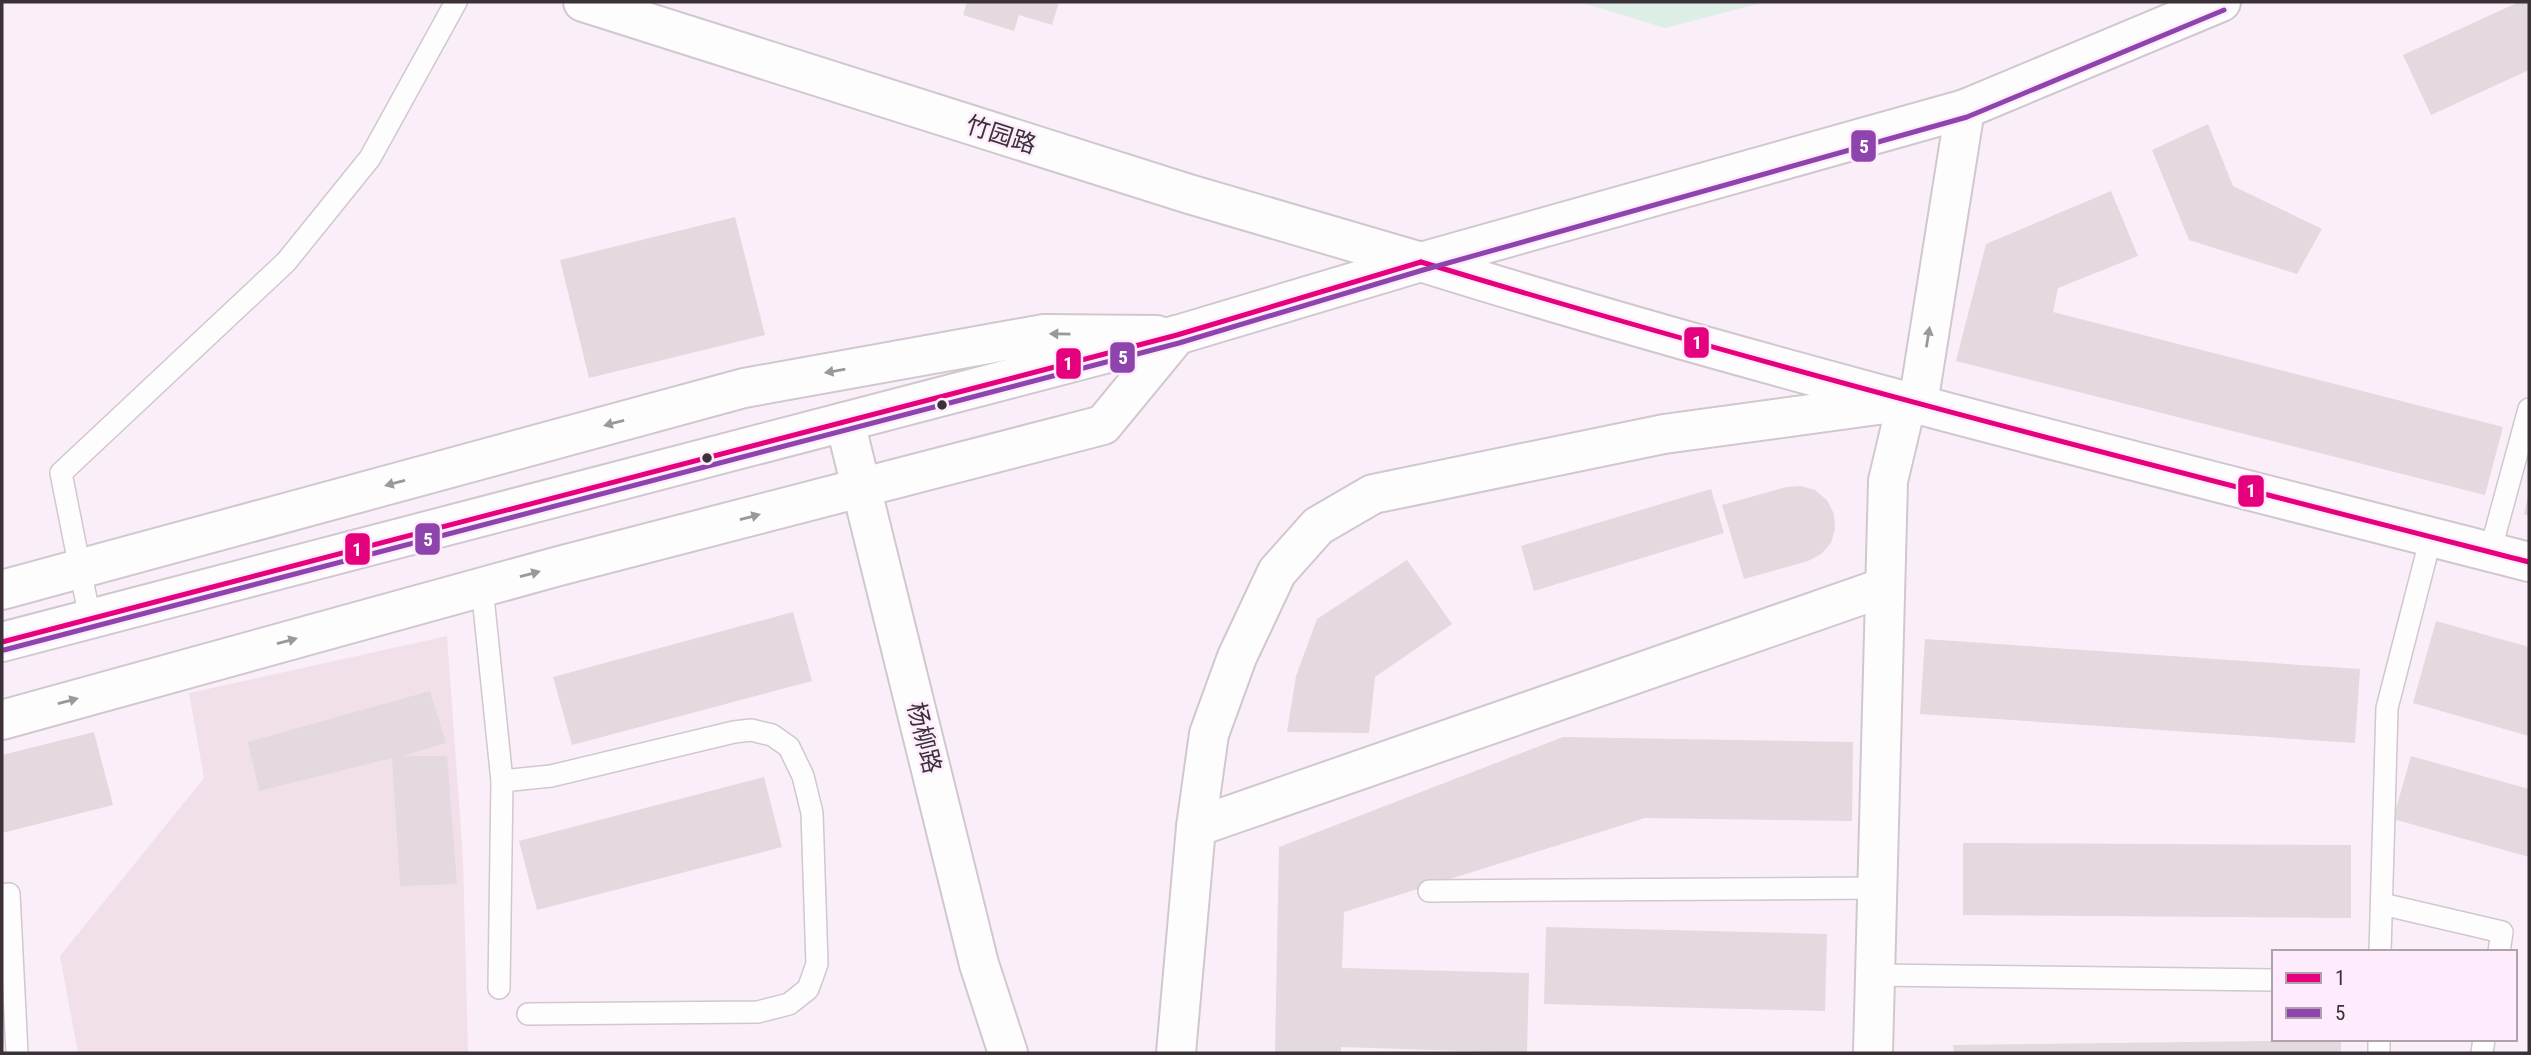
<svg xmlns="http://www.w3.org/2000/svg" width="2531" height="1055" font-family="'Roboto Condensed','Noto Sans SC',sans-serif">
<rect width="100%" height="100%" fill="#faeff8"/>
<polygon fill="#f1e0e9" points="447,636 463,858 468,1053 78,1053 60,956 204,778 189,693"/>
<polygon fill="#dceee6" points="1580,2 1766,2 1665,28"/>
<g fill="#e4d9de">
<polygon points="967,2 1059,2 1052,25 1019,15 1014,31 963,15"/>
<polygon points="2519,2 2529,2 2529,70 2431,115 2403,55"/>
<polygon points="2208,124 2233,186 2322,229 2297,274 2189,240 2152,150"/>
<polygon points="2111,191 2138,256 2058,288 2053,312 2503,427 2485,495 1956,361 1986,244"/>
<polygon points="735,217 765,335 589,378 560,260"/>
<polygon points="1801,486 1815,490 1827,500 1834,514 1835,529 1831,543 1821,554 1808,561 1744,579 1722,505 1786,487"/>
<polygon points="1711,489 1724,533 1534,591 1521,546"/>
<polygon points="2528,496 2529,496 2529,516 2524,514"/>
<polygon points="1407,560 1452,624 1375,677 1369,733 1287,732 1296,676 1317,619"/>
<polygon points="793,612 812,681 572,745 553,677"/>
<polygon points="2436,621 2529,647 2529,736 2413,703"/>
<polygon points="1925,639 2360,669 2355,743 1920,714"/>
<polygon points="430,691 446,743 403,756 447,756 457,884 400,886 392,758 259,791 248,742"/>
<polygon points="94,732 113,805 2,833 2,755"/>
<polygon points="1563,737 1853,742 1852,821 1645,818 1344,912 1342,968 1529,973 1527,1053 1341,1047 1341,1053 1275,1053 1279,847"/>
<polygon points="2411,756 2529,789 2529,857 2393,819"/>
<polygon points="764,777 782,847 537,910 519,841"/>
<polygon points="1963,843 2351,845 2351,918 1963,915"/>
<polygon points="1546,927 1827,934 1825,1011 1544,1004"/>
<polygon points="2341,1040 2341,1053 1954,1053 1953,1045"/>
</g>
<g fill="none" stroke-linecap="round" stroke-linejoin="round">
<g stroke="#d1c7cf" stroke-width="24">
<g id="service">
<polyline points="2490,552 2529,409"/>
<polyline points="482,587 502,781 499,988"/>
<polyline points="90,619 61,473 286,262 370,158 456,2"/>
<polyline points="502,781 551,776 734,732 751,730 772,735 789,747 803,776 812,813 817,964 808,989 789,1004 758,1012 528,1014"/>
<polyline points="1429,891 1877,888"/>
<polyline points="2,895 9,894 17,1053"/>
<polyline points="2382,904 2502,932 2499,952"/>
<polyline points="2380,952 2387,708 2431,537"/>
<polyline points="1875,975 2274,980"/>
<polyline points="2379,1053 2379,1039"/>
<polyline points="2482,1053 2484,1039"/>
</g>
</g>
<g stroke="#d1c7cf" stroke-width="42">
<g id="minor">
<polyline points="2,590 744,388 1044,334 1157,335"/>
<polyline points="2,720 559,566 1103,425 1177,335"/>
<polyline points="1196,827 1885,587"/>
<polyline points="1176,1053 1196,827 1209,734 1237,657 1277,572 1318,526 1373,494 1664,434 1907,401 1888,481 1873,1053"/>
</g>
</g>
<g stroke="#d1c7cf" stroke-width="42">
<g id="tertiary">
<polyline points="583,2 1189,194 1421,262"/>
<polyline points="845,422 979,964 1008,1053"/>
</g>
</g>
<g stroke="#d1c7cf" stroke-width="42">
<g id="secondary">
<path d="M1421 262C1786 376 2159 467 2529 562"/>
<polyline points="1918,404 1965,109"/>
<polyline points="2,642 1177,335 1421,262 1965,109 2221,2"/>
</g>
</g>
<use href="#service" stroke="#fefdfe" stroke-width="21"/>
<use href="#minor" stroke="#fefdfe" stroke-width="38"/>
<use href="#tertiary" stroke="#fefdfe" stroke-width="38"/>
<use href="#secondary" stroke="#fefdfe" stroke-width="38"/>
<g stroke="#feebfc" stroke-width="10">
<g id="bus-1">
<path d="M1421 262C1787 373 2158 467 2529 562"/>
<polyline points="2,642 1177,335 1421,262"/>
</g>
</g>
<g stroke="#feebfc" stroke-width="10">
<polyline id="bus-2" points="4,650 1179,343 1423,270 1967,117 2224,10"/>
</g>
<use href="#bus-1" stroke="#e5007d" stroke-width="5"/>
<use href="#bus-2" stroke="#8e44ad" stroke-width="5"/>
</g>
<defs><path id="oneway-solid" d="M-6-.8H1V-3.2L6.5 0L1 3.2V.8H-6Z" transform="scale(1.75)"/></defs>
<g fill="#9c979c">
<use href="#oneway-solid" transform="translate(1060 334) rotate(-179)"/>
<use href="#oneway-solid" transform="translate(1928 337) rotate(-81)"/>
<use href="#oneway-solid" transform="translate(835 371) rotate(170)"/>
<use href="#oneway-solid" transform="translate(614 423) rotate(165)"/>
<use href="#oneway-solid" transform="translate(395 483) rotate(165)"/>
<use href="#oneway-solid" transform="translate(750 517) rotate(-15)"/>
<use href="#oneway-solid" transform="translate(530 574) rotate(-15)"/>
<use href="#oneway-solid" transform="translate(287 641) rotate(-15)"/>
<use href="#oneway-solid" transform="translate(68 701) rotate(-15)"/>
</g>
<g fill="#3a3139" stroke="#feebfc" stroke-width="2.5">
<circle cx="942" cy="405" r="6"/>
<circle cx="707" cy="458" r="6"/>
</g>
<g text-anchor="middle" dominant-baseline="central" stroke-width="5" stroke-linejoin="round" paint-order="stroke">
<g font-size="24" fill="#3a3139" stroke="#feebfc">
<text transform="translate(1001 135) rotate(18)">竹园路</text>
<text transform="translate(924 738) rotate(76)">杨柳路</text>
</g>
</g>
<g stroke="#feebfc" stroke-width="2.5">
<rect x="1850" y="129" width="27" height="34" rx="7" fill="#8e44ad"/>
<rect x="1683" y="326" width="27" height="33" rx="7" fill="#e5007d"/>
<rect x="1109" y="341" width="27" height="33" rx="7" fill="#8e44ad"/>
<rect x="1055" y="347" width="27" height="33" rx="7" fill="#e5007d"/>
<rect x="2237" y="474" width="28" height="34" rx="7" fill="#e5007d"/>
<rect x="414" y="522" width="27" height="34" rx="7" fill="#8e44ad"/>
<rect x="344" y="532" width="27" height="34" rx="7" fill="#e5007d"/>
</g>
<g font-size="19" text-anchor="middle" font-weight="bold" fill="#fff">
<text x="1864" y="153">5</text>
<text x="1697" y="349">1</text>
<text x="1123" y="364">5</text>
<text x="1068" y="370">1</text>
<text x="2251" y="497">1</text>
<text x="428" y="546">5</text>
<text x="357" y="556">1</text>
</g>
<rect width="2531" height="1055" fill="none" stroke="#3a3139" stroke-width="7"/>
<rect x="2272" y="950" width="245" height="91" fill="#feebfc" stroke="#b0a1ae" stroke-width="2"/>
<rect x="2286" y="973" width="35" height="10" fill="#e5007d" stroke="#b0a1ae" stroke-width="2"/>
<text x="2335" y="985" font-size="21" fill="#3a3139">1</text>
<rect x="2286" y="1008" width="35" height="10" fill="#8e44ad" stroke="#b0a1ae" stroke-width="2"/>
<text x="2335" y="1020" font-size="21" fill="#3a3139">5</text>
</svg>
